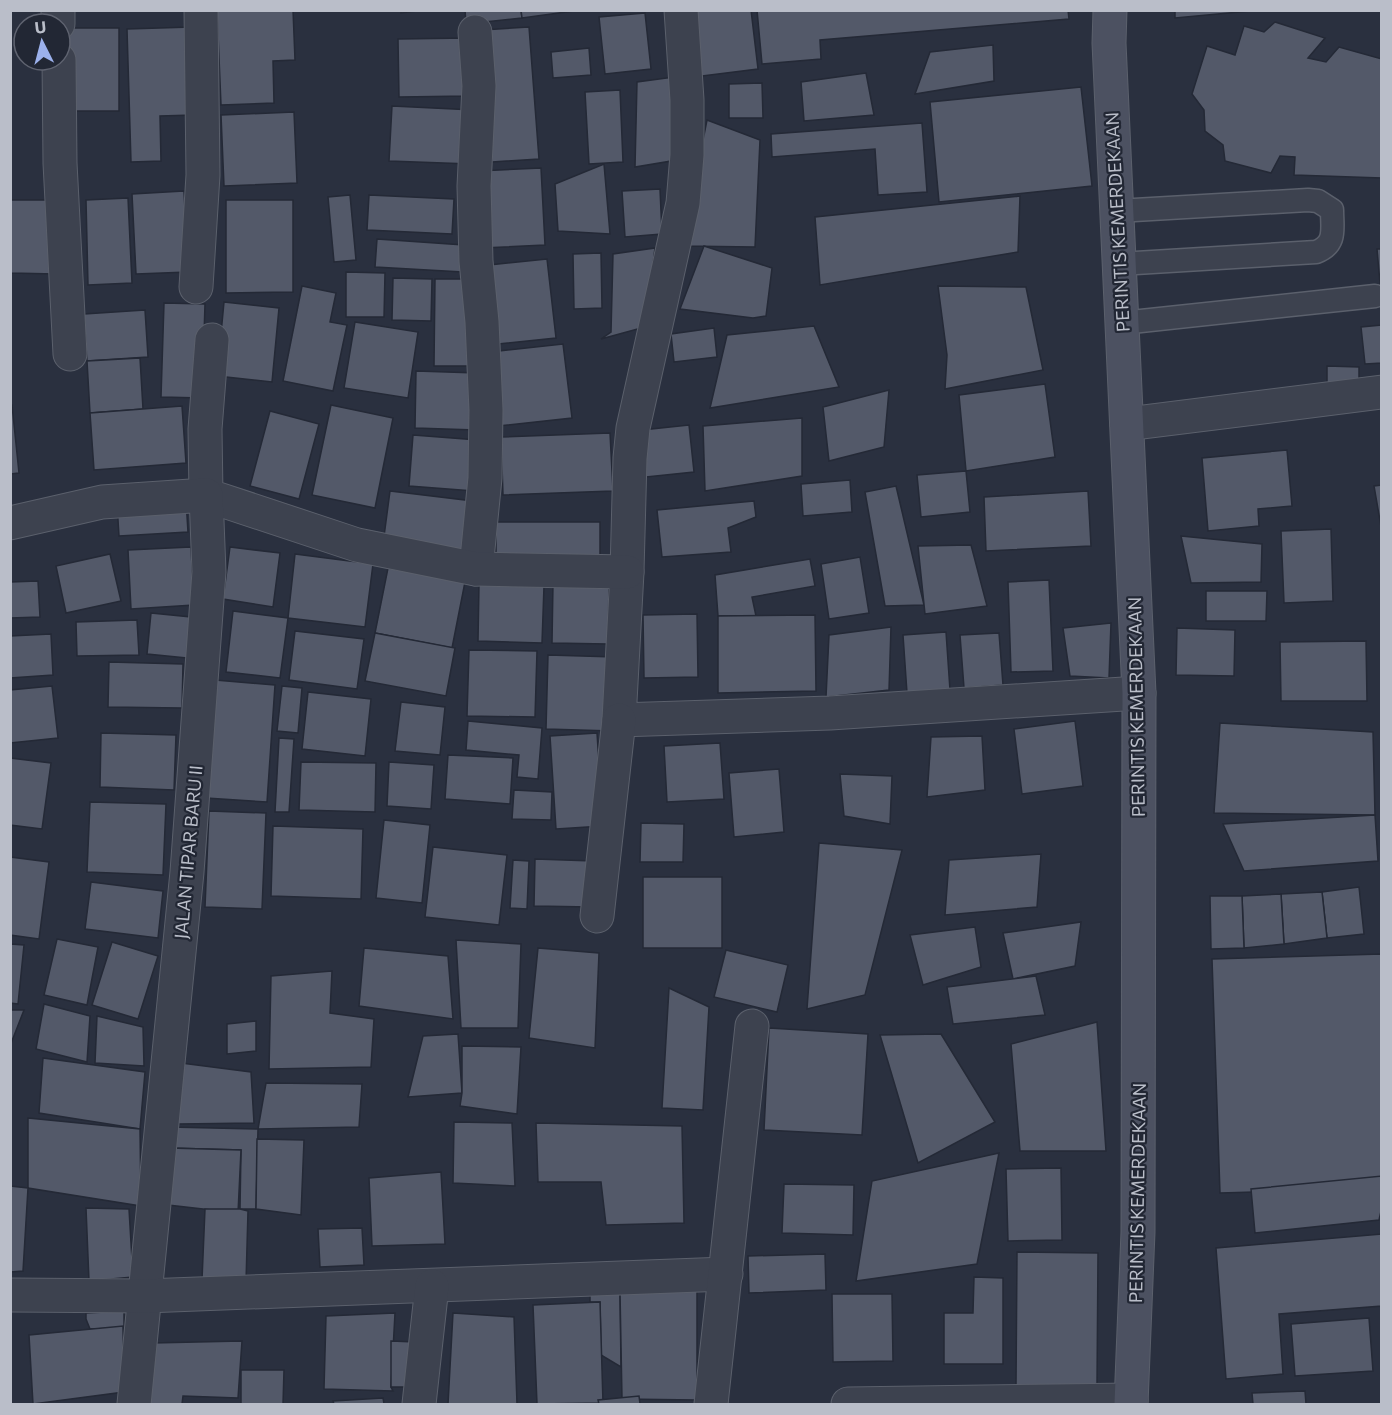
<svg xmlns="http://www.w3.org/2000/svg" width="1392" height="1415" font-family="Commissioner,sans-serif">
<rect width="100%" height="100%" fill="#2a303f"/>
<g fill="#535969" stroke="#242936" stroke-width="1.5">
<polygon points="217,10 293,10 295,60 273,61 274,103 221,105"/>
<polygon points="401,10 425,10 401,13"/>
<polygon points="465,10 521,10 522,18 466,24"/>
<polygon points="521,10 581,10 522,18"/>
<polygon points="687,10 751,10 758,69 694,77"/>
<polygon points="757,10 1068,10 1069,19 820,40 821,59 762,64"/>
<polygon points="1175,10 1250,10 1250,11 1175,18"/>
<polygon points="645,13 651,69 605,74 599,17"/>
<polygon points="1275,22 1325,38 1308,58 1326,62 1339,47 1382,59 1382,178 1294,175 1295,157 1280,156 1271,173 1225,161 1223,145 1205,131 1204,110 1192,94 1207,46 1235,55 1244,26 1264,32"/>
<polygon points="192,27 194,115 160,116 161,161 131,162 127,29"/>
<polygon points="529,27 539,159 492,162 482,30"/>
<rect x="69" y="28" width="50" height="83"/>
<polygon points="468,38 468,96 399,97 398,39"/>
<polygon points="993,45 994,81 915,94 930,52"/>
<polygon points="589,48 591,75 553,78 551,52"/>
<polygon points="866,73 874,115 804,121 801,82"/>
<polygon points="674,77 677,160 635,167 637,82"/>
<polygon points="762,83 763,118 729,118 729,84"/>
<polygon points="1081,87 1092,186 939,202 930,102"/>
<polygon points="620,90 623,162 589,164 585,92"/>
<polygon points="392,106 474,110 471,164 389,161"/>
<polygon points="294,112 297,183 224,186 221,115"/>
<polygon points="707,120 760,140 755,247 682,246"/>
<polygon points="922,123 927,192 878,195 875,149 772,157 771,134"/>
<polygon points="604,164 610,234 558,231 555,184"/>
<polygon points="541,168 545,245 482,248 478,171"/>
<polygon points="660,189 662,234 625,237 622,191"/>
<polygon points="184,191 188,272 136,274 132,194"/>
<polygon points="350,195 356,260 334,262 328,197"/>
<polygon points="369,195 454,199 452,234 367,230"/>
<polygon points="1020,196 1018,252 820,285 815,217"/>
<polygon points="128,198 132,283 88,285 86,200"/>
<polygon points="10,200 57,200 56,274 10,273"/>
<polygon points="226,200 293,200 293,292 226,293"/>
<polygon points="377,239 464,245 463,272 375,267"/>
<polygon points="704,246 772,268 766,316 753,318 680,309"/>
<polygon points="655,248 645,327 601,339 611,332 613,254"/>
<polygon points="1377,249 1382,249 1382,294 1381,294"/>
<polygon points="601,253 602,308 574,309 573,254"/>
<polygon points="547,259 556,338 498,344 489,265"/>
<polygon points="346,272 385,273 384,317 346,317"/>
<polygon points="393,278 432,279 431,321 392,320"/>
<polygon points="435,279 474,279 473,366 434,366"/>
<polygon points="302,286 336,293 330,322 347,325 333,391 283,381"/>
<polygon points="938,286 1026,287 1043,370 945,389 947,355"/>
<polygon points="224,302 279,308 272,382 217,376"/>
<polygon points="164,303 205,304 202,398 161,397"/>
<polygon points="145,310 148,357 87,361 84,314"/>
<polygon points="355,322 418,332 408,398 344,388"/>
<polygon points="1382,325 1382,363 1365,364 1361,327"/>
<polygon points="814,326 839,387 710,408 727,335"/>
<polygon points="714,328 717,357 674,362 671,334"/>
<polygon points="563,344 572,418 498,426 490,352"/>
<polygon points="140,358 143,409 90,413 87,361"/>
<polygon points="1327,366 1359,367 1359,387 1327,386"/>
<polygon points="416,371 477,373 476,430 415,428"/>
<polygon points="1045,384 1055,457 966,471 959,395"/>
<polygon points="889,390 884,447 829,461 823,407"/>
<polygon points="10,405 12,405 19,473 10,474"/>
<polygon points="331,405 393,418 375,508 312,495"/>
<polygon points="182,406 186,463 94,470 90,413"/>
<polygon points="270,411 319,424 299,499 250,486"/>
<polygon points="802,418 802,476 705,491 703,426"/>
<polygon points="689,425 694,472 646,477 642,430"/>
<polygon points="610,433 613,491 503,495 501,437"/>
<polygon points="413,435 478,440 474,491 409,486"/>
<polygon points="1287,450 1292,506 1258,509 1259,526 1208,531 1202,458"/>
<polygon points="966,471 970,512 921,517 917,475"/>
<polygon points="850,480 852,512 803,516 801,484"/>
<polygon points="1382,485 1382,532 1374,486"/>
<polygon points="896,486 924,605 885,606 865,492"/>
<polygon points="390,491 473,501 466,554 383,544"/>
<polygon points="1088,491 1091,546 986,551 984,497"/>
<polygon points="186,500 188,532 119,536 117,504"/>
<polygon points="754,501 756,517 728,528 731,552 662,557 657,510"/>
<rect x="496" y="522" width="104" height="38"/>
<polygon points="1331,529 1333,601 1284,603 1281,531"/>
<polygon points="1181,536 1262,544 1261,582 1191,583"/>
<polygon points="971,545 987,606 925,614 918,546"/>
<polygon points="191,547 194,605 131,609 128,550"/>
<polygon points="230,547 280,553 273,607 223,599"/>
<polygon points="110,554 121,601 66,613 56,566"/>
<polygon points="295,554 373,564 365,627 288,618"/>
<polygon points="860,557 869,613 829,619 821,564"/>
<polygon points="810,559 815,586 752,597 756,616 718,616 715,575"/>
<polygon points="388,568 465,582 452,648 375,633"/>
<polygon points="1049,580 1053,671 1011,672 1008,582"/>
<polygon points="38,581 40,617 10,618 10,582"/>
<polygon points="553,583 609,584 608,644 552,643"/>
<polygon points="479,584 544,586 542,643 478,641"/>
<polygon points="1206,591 1267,591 1266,621 1206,621"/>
<polygon points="233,611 288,618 280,678 226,672"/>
<polygon points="151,613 191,617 187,658 147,654"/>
<polygon points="697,614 698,677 644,678 643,615"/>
<polygon points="815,615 816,691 718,693 718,616"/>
<polygon points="137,620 139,655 77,656 76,622"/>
<polygon points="1111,623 1109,678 1070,676 1063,628"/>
<polygon points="891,627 889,690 826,697 829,635"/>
<polygon points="1177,628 1235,630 1234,676 1176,675"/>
<polygon points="295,631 364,639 357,689 289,680"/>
<polygon points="946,632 950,690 907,693 903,635"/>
<polygon points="375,633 455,648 446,696 365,681"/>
<polygon points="999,633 1003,685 964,688 960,635"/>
<polygon points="51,634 53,675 10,678 10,636"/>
<polygon points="1366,641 1367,701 1281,701 1280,642"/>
<polygon points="469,650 537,651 535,717 467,716"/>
<polygon points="548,655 615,657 612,731 546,729"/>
<polygon points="109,662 183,664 182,708 108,707"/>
<polygon points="215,680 275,685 267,802 206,798"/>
<polygon points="52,686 58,738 10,743 10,690"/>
<polygon points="282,686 302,688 298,733 277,731"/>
<polygon points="308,692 371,699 365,756 302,749"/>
<polygon points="401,702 445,707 440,755 395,751"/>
<polygon points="468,721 542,728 538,779 517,777 519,755 466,750"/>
<polygon points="1075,721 1083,786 1022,794 1014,729"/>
<polygon points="1220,723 1373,732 1375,815 1214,813"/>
<polygon points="101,733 176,735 174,790 100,787"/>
<polygon points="597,733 603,826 556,829 550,736"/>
<polygon points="982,736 985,790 927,797 931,737"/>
<polygon points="279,738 294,739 289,812 275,812"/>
<polygon points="720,743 724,799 667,802 664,746"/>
<polygon points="448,755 513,758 510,804 445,799"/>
<polygon points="10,758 51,763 42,829 10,825"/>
<polygon points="301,762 376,763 375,812 299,810"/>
<polygon points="389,762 434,765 431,809 387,806"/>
<polygon points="779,769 784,832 734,837 729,773"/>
<polygon points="840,774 892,776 890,824 844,816"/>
<polygon points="514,790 552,792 551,820 512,819"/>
<polygon points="90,802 166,804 163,875 87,872"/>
<polygon points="209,811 266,813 262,909 205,907"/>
<polygon points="1375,815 1378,861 1244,871 1223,824"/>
<polygon points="384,820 430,825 422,903 376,898"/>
<polygon points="641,823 684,824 683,862 640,862"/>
<polygon points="273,826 363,829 361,899 271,896"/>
<polygon points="819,843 902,850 865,995 807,1009"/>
<polygon points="433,847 507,855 499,925 425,917"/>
<polygon points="1041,854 1037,907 945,915 949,860"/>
<polygon points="10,857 49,862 39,939 10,935"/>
<polygon points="535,859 593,861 591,907 534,906"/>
<polygon points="513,860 529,861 527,909 510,908"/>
<rect x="643" y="877" width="79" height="71"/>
<polygon points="91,882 163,891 158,938 85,929"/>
<polygon points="1359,887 1364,934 1327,938 1322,892"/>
<polygon points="1322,892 1327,938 1284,944 1281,894"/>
<polygon points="1281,894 1284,944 1244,948 1242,896"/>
<polygon points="1210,896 1242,896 1244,948 1211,949"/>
<polygon points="1081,922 1075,966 1013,979 1003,933"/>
<polygon points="975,927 981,967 923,985 910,935"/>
<polygon points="57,939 98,947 87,1005 44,995"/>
<polygon points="456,940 521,944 518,1028 461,1028"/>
<polygon points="112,942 158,956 138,1019 92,1005"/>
<polygon points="10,944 24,945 18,1004 10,1003"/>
<polygon points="364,948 448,956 453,1019 359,1006"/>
<polygon points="538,948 599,953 595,1048 529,1038"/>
<polygon points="726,950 788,965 777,1012 714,997"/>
<polygon points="1382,954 1382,1188 1220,1193 1212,959"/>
<polygon points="332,971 330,1013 374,1019 371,1067 269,1069 271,976"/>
<polygon points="1036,976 1045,1015 953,1024 947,987"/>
<polygon points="669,988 709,1007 703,1110 662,1108"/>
<polygon points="44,1004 90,1016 87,1062 36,1049"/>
<polygon points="10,1010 24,1010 10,1046"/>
<polygon points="97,1016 143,1027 144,1066 95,1063"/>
<polygon points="256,1021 256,1051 227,1054 227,1024"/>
<polygon points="1097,1022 1106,1151 1020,1151 1011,1044"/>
<polygon points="769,1028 868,1034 862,1135 764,1130"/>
<polygon points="458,1034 462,1093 408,1097 423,1036"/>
<polygon points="941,1034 995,1122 918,1163 880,1035"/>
<polygon points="462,1046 521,1047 517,1114 460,1106 462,1093"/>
<polygon points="43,1058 145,1072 140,1129 39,1113"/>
<polygon points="181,1063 251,1072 254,1123 178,1124"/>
<polygon points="266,1083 362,1084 359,1127 258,1129"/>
<polygon points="28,1118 140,1129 141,1206 28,1188"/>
<polygon points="454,1122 512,1123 515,1186 453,1183"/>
<polygon points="536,1123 682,1126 684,1223 606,1225 601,1182 538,1182"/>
<polygon points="169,1127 258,1129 256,1209 240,1209 241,1150 169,1148"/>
<polygon points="257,1139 304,1140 301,1215 256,1209"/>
<polygon points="169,1148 241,1150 238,1213 168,1205"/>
<polygon points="999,1153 977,1264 856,1281 872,1181"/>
<polygon points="1061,1168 1062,1240 1008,1241 1006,1169"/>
<polygon points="441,1172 445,1244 372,1246 369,1178"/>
<polygon points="1382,1176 1382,1207 1379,1220 1255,1233 1251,1189"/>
<polygon points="784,1184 854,1185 853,1235 782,1233"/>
<polygon points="10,1186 28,1188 23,1271 10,1272"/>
<polygon points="86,1208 129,1209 133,1277 89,1281"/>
<polygon points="205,1209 240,1209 248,1211 246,1282 202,1280"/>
<polygon points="362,1228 364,1265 320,1267 318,1229"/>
<polygon points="1382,1234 1382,1306 1279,1314 1283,1374 1226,1379 1216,1248"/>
<polygon points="1017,1252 1098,1253 1097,1386 1016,1386"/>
<polygon points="825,1254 826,1290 749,1293 748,1256"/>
<polygon points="974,1277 1003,1278 1003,1364 944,1364 944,1313 973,1313"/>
<polygon points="590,1290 620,1290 621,1367 601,1355 600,1302 590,1302"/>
<polygon points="697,1290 697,1400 622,1399 620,1292"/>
<polygon points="832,1294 892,1294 893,1361 833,1362"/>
<polygon points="600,1302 603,1403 537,1404 533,1305"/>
<polygon points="124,1311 124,1328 90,1329 86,1319 86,1313"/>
<polygon points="395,1313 391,1387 393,1391 324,1389 326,1316"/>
<polygon points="453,1313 514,1317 517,1404 448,1404"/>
<polygon points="1369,1318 1373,1371 1295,1376 1291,1324"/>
<polygon points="123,1326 124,1392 33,1404 29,1335"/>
<polygon points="242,1341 238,1398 183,1396 182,1404 146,1404 152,1343"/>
<polygon points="391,1341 415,1342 415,1387 391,1387"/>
<polygon points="241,1370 284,1370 283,1404 241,1404"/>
<polygon points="1305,1391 1306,1404 1253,1404 1252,1393"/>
<polygon points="639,1396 640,1404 599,1404 598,1400"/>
<polygon points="383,1398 384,1404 334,1404 333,1401"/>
</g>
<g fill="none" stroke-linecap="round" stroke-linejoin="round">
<g stroke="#5b606c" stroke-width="25">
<g id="lane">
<path d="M1117 211 1308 200 1318 201 1332 210C1332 229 1337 244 1316 252L1119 264"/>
<polyline points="1122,323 1375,296"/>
</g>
</g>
<g stroke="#5b606c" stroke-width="35">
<g id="street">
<polyline points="58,10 58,24"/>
<polyline points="681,10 687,100 687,155 683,203 633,428 630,458 627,572 619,720 830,713 1139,693"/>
<polyline points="475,32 479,86 474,186 476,261 482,322 486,410 485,478 476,569"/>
<polyline points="59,60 60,163 70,354"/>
<polyline points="196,287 203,175 201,10"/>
<polyline points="212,340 205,429 206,495 357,545 476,569 627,572"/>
<polyline points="1127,424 1382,392"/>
<polyline points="10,523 102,502 206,495 209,572 187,872 134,1404"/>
<polyline points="597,916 619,720"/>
<polyline points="10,1295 145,1296 726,1274"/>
<polyline points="419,1404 432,1286"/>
<polyline points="711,1404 752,1026"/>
<polyline points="848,1404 1131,1400"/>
</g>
</g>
<g stroke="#5b606c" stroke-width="35">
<polyline id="secondary" points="1110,10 1109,43 1139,693 1138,1232 1131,1404"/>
</g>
<use href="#lane" stroke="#3d424f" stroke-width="22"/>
<use href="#street" stroke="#3d424f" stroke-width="33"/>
<use href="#secondary" stroke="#4c5161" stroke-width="33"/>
</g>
<g text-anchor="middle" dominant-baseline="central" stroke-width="4.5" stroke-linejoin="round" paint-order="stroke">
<g font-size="18" fill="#babec9" stroke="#222734">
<text transform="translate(1117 222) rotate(-93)">PERINTIS KEMERDEKAAN</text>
<text transform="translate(1136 707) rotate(-91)">PERINTIS KEMERDEKAAN</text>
<text transform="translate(188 852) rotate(-85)">JALAN TIPAR BARU II</text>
<text transform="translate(1137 1193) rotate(-89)">PERINTIS KEMERDEKAAN</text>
</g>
</g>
<rect width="1392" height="1415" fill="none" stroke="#babec9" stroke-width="24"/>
<g transform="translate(42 42) rotate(354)"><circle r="28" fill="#222734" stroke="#5f6370" stroke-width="1.5"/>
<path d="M0-4.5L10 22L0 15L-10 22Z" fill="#9cb1ec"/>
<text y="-9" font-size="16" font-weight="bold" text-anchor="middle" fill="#babec9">U</text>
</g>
</svg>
